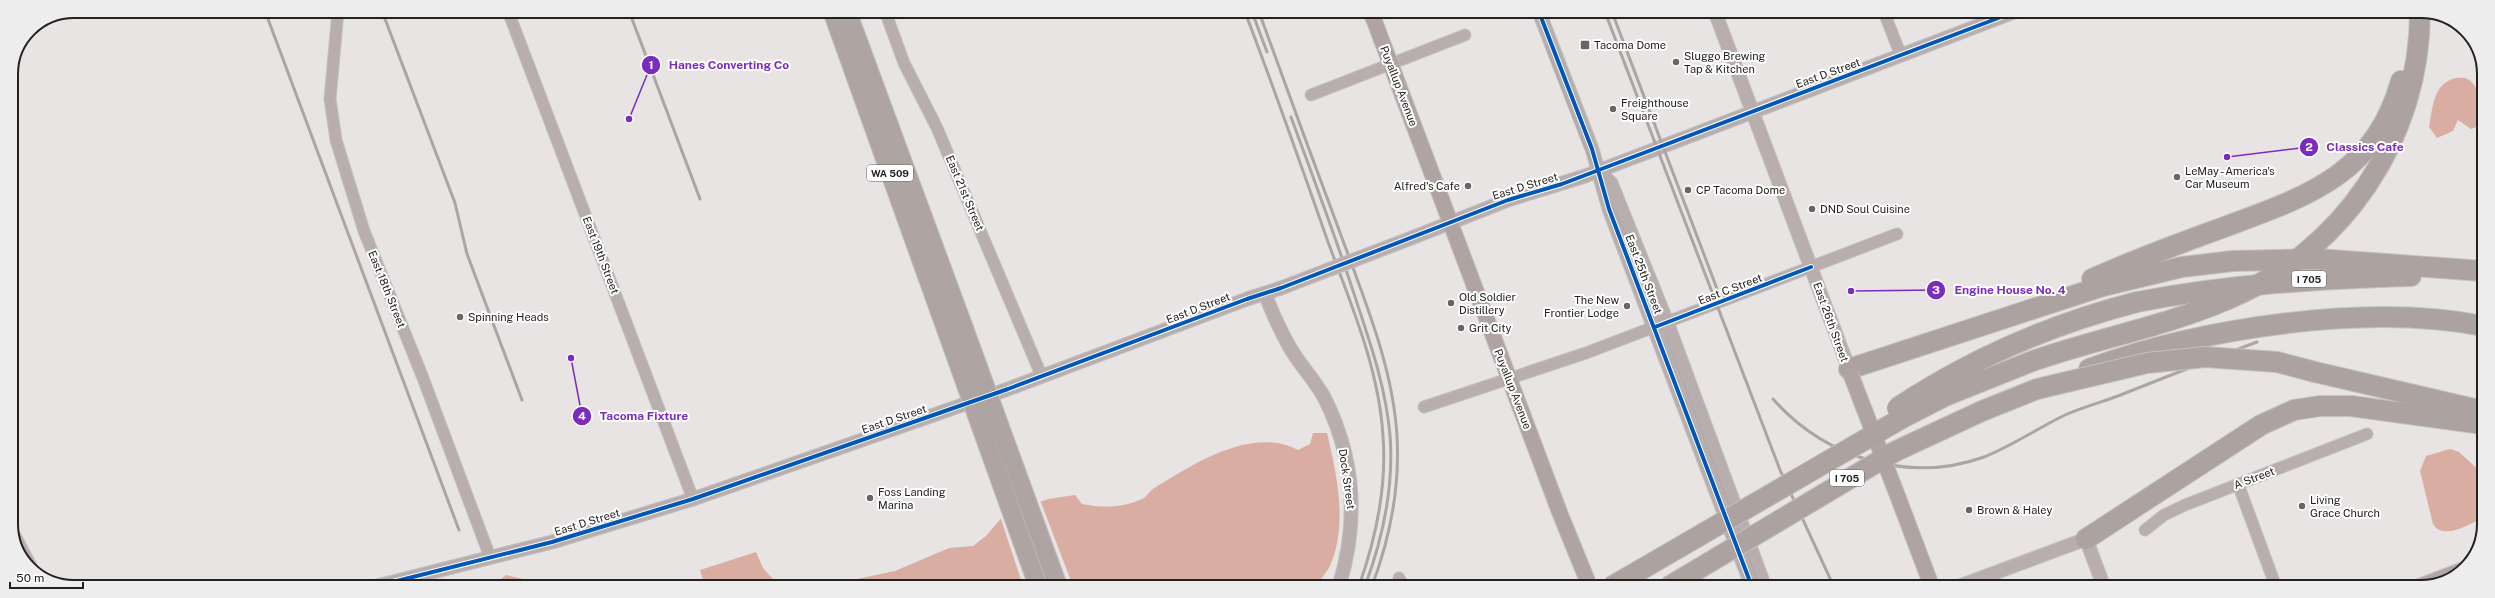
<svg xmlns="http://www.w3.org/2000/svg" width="2495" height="598" font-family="'Public Sans',sans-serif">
<rect width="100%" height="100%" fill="#e7e4e3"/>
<g fill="#daada3">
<path d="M2456 78C2461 78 2465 77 2469 80 2479 86 2485 110 2483 121L2479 126 2471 129 2458 120 2453 131 2437 138 2429 127C2433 107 2433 83 2456 78Z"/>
<path d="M1313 433H1327C1337 475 1348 525 1330 566 1326 573 1320 580 1315 586H836L852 580 895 571 949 548 973 546 986 536 1004 515 1048 499 1075 495 1082 504C1102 508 1123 508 1142 499 1147 497 1150 490 1156 487 1195 463 1252 426 1298 450L1310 444Z"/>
<path d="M2450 449 2459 452 2483 474V518C2469 524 2444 541 2433 524L2420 471 2426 456Z"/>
<polygon points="756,552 763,568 779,586 705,586 700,570"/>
<polygon points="506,575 548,585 549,586 492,586"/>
</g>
<polygon fill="#e7e4e3" points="1040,500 1073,586 1023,586 1000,516"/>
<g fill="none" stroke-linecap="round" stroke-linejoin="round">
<g stroke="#c3c1c1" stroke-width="13">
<g id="minor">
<polyline points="338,11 330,99 336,140 364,231 423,378 490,557"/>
<polyline points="508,11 693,499"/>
<polyline points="885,11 904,63 937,128 1042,377"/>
<polyline points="1884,12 1901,56"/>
<polyline points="1311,95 1465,35"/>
<polyline points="1424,407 1586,353 1897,234"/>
<polyline points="2238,484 2276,587"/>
<polyline points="2145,530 2164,515 2185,505 2367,434"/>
<polyline points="1399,578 1403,586"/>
</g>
</g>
<g stroke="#c3c1c1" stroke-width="15">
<g id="tertiary">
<polyline points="1539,12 1592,149 1609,209 1752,587"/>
<polyline points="1715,12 1849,369"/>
<polyline points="1598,171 1611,183 1667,322 1765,587"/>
<polyline points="1414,237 1508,200 1585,176 2014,12"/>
<path d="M1265 294C1272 312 1280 330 1289 346 1299 364 1314 379 1324 397 1355 458 1359 521 1339 586"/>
<polyline points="13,534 31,568"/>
<polyline points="377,586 552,542 693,499 1008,389 1247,299 1281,288"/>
<polyline points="1957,587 2086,539 2104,587"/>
</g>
</g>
<g stroke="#c3c1c1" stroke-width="17">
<g id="secondary">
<polyline points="1371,12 1561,516 1590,587"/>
<polyline points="1898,497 1932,587"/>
</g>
</g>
<g stroke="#c3c1c1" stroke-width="19">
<polyline id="primary" points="2421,587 2463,571"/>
</g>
<g stroke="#c3c1c1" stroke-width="20">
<g id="trunk">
<polyline points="832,11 948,335"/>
<polyline points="847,11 964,328"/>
</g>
</g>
<g stroke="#c3c1c1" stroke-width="22">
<g id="motorway">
<path d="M2092 279C2136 259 2181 243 2227 226 2308 196 2375 174 2401 81"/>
<path d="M2137 302C2229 284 2318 279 2411 276"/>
<path d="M2030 362C2095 339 2163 327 2226 300 2343 252 2420 138 2420 12"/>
<polyline points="1849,369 2103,286 2182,267 2233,261 2317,259 2483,271"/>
<path d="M2089 369C2201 328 2366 303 2483 326"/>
<polyline points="2315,372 2483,411"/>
<polyline points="2086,539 2261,425 2294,410 2320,406 2351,406 2483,424"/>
</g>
</g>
<use href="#minor" stroke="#b8aead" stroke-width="11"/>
<use href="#tertiary" stroke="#b8aead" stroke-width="13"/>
<use href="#secondary" stroke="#afa4a2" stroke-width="15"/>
<use href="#primary" stroke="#b1a8a5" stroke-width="17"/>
<use href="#trunk" stroke="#aea5a2" stroke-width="18"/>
<use href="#motorway" stroke="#aca29f" stroke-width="20"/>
<polyline stroke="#aba5a3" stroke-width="1" points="1546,47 1584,145 1629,241 1760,587"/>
<g stroke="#aba5a3" stroke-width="3">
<polyline points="265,11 459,530"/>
<polyline points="382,11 455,203 467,254 522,400"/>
<polyline points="629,11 700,199"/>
<path d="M1245 12C1274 88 1301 165 1328 242 1351 304 1379 369 1383 436 1387 488 1376 538 1359 586"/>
<polyline points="1252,12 1267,52"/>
<path d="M1259 12C1286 87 1314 163 1342 238 1365 301 1393 368 1397 436 1400 487 1390 538 1372 586"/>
<polyline points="1605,12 1780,470 1834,587"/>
<polyline points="1612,12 1722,302"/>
<path d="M1291 117C1314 180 1338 243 1358 306 1372 348 1386 390 1390 435 1394 487 1383 538 1365 586"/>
<path d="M1773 399C1825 458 1909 484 1984 457 2012 446 2038 428 2065 415 2085 406 2107 401 2128 392 2171 375 2214 358 2257 342"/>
</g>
<g stroke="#c3c1c1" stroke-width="15" stroke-linecap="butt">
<polyline id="tertiary-bridge" points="1281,288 1414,237"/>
</g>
<g stroke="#c3c1c1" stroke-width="17" stroke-linecap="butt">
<polyline id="secondary-bridge" points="1851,375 1898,497"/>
</g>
<g stroke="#c3c1c1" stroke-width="20" stroke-linecap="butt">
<g id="trunk-bridge">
<polyline points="964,328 1058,586"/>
<polyline points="948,335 1038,586"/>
</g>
</g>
<g stroke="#c3c1c1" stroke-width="22" stroke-linecap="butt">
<g id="motorway-bridge">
<path d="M1897 408C1971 359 2051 324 2137 302"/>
<polyline points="1611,587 1904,417 1945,396 2030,362"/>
<polyline points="1668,587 1896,451 1982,411 2037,389 2147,363 2205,357 2277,362 2315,372"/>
</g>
</g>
<use href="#tertiary-bridge" stroke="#b8aead" stroke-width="13"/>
<use href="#secondary-bridge" stroke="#afa4a2" stroke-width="15"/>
<use href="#trunk-bridge" stroke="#aea5a2" stroke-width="18"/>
<use href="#motorway-bridge" stroke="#aca29f" stroke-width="20"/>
<g stroke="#fff" stroke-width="6">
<g id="cycleway">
<polyline points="1539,12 1592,149 1609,209 1752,587"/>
<polyline points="1655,327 1811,267"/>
<polyline points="377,586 552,542 693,499 1008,389 1247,299 1281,288 1508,200 1562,184 2014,12"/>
</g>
</g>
<use href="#cycleway" stroke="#0057b8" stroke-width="4"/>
</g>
<g fill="#686564" stroke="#fff" stroke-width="1.5">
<rect x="1580" y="40" width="10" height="10" rx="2"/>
<circle cx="1676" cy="62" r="4"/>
<circle cx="1613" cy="109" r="4"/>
<circle cx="2177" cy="177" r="4"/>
<circle cx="1468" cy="186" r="4"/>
<circle cx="1688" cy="190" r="4"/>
<circle cx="1812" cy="209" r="4"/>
<circle cx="1451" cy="303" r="4"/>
<circle cx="1627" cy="306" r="4"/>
<circle cx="460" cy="317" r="4"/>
<circle cx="1461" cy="328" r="4"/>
<circle cx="870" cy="498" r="4"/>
<circle cx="2302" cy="506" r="4"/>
<circle cx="1969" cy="510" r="4"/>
</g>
<g text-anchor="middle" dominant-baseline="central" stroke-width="4" stroke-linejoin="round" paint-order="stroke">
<g fill="#fff" stroke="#656463" stroke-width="1">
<rect x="867" y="165" width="46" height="16" rx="3"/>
<rect x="2292" y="271" width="34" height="16" rx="3"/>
<rect x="1830" y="470" width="34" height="16" rx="3"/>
</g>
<g font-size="10" font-weight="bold" fill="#232120">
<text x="890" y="173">WA 509</text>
<text x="2309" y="279">I 705</text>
<text x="1847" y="478">I 705</text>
</g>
<g font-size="11" fill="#232120" stroke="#fff" text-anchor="start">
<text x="1594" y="45">Tacoma Dome</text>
<text x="1684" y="56">Sluggo Brewing<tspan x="1684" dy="13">Tap &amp; Kitchen</tspan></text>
<text x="1621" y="103">Freighthouse<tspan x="1621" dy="13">Square</tspan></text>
<text x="2185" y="171">LeMay - America's<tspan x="2185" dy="13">Car Museum</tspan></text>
<text x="1460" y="186" text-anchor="end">Alfred's Cafe</text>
<text x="1696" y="190">CP Tacoma Dome</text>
<text x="1820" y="209">DND Soul Cuisine</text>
<text x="1459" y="297">Old Soldier<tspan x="1459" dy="13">Distillery</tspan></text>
<text x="1619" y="300" text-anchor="end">The New<tspan x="1619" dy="13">Frontier Lodge</tspan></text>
<text x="468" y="317">Spinning Heads</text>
<text x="1469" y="328">Grit City</text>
<text x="878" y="492">Foss Landing<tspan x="878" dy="13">Marina</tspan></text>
<text x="2310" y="500">Living<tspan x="2310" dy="13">Grace Church</tspan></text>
<text x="1977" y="510">Brown &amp; Haley</text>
</g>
<g font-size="11" fill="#232120" stroke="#fff">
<text transform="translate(1828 73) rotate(-20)">East D Street</text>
<text transform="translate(1399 86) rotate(69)">Puyallup Avenue</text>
<text transform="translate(1525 186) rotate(-17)">East D Street</text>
<text transform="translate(965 193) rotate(67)">East 21st Street</text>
<text transform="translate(601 255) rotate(69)">East 19th Street</text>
<text transform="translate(1644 274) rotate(69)">East 25th Street</text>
<text transform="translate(387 289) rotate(68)">East 18th Street</text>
<text transform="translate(1730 289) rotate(-21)">East C Street</text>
<text transform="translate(1198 308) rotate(-21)">East D Street</text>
<text transform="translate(1831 322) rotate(70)">East 26th Street</text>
<text transform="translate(1513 389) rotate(69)">Puyallup Avenue</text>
<text transform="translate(894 419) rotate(-19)">East D Street</text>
<text transform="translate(2254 478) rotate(-21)">A Street</text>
<text transform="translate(1347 479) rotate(82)">Dock Street</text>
<text transform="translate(587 522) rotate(-17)">East D Street</text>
</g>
</g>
<path d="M0 0H2495V598H0ZM74 18H2421A56 56 0 0 1 2477 74V524A56 56 0 0 1 2421 580H74A56 56 0 0 1 18 524V74A56 56 0 0 1 74 18Z" fill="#ededed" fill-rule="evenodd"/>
<path fill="none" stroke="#232120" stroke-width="2" d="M74 18H2421A56 56 0 0 1 2477 74V524A56 56 0 0 1 2421 580H74A56 56 0 0 1 18 524V74A56 56 0 0 1 74 18Z"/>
<path fill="none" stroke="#7b2cbf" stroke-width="1.5" d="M629 119L651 65M2227 157L2309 147M1851 291L1936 290M571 358L582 416"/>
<g fill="#7b2cbf" stroke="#fff" stroke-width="1.5">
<circle cx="629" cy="119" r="4"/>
<circle cx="2227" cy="157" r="4"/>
<circle cx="1851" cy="291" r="4"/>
<circle cx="571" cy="358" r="4"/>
<circle cx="651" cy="65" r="10"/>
<circle cx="2309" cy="147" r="10"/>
<circle cx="1936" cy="290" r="10"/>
<circle cx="582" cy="416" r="10"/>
</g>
<g font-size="12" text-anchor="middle" font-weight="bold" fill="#fff">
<text x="651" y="69">1</text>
<text x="2309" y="151">2</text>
<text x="1936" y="294">3</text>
<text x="582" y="420">4</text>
</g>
<g font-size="12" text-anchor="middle" font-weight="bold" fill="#7b2cbf" stroke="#fff" stroke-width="4" stroke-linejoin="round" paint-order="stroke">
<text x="729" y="69">Hanes Converting Co</text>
<text x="2365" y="151">Classics Cafe</text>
<text x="2010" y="294">Engine House No. 4</text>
<text x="644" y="420">Tacoma Fixture</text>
</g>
<path d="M10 582v6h73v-6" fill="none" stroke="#232120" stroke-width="2"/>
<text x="16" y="582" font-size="12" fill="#232120" stroke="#ffffff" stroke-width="3" paint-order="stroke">50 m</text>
</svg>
